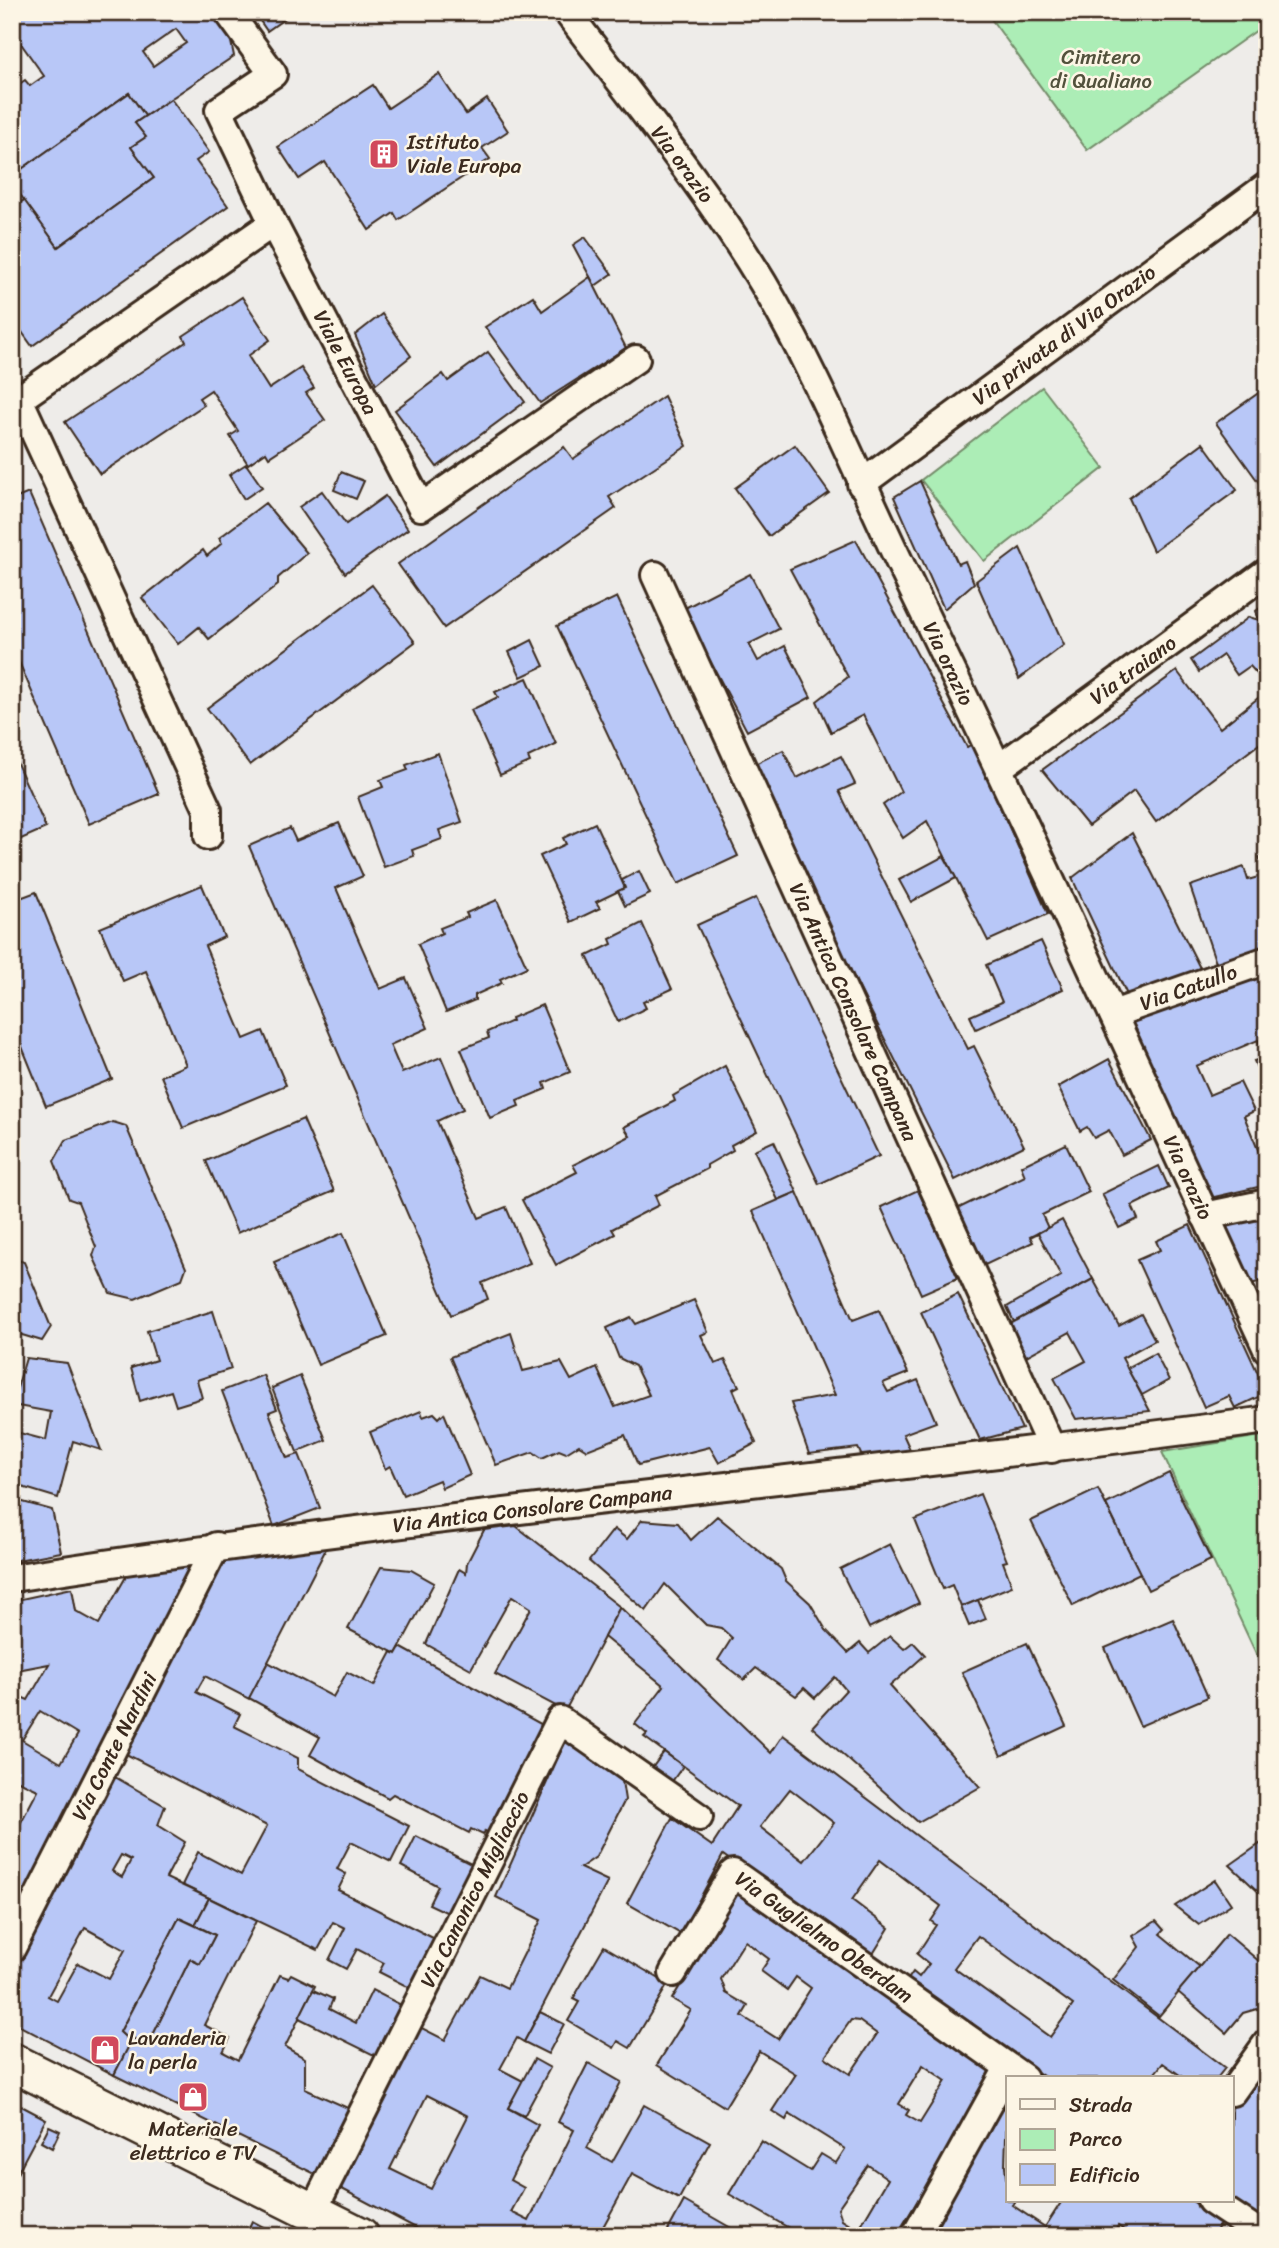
<svg xmlns="http://www.w3.org/2000/svg" width="1279" height="2248" font-family="Sriracha,sans-serif">
<rect width="100%" height="100%" fill="#eeece9"/>
<filter id="ink" filterUnits="userSpaceOnUse"><feTurbulence type="fractalNoise" baseFrequency=".0143" numOctaves="2"/><feDisplacementMap in="SourceGraphic" scale="14" xChannelSelector="R" yChannelSelector="G"/><feConvolveMatrix kernelMatrix="1 2 1 2 8 2 1 2 1" color-interpolation-filters="sRGB"/></filter>
<g filter="url(#ink)">
<g fill="#acedb6" stroke="#748c6a" stroke-width="2">
<polygon points="986,12 1267,12 1267,23 1087,150"/>
<polygon points="1042,387 1104,468 984,561 921,480"/>
<polygon points="1267,1435 1267,1677 1162,1452"/>
</g>
<g fill="#b8c7f7" stroke="#3b2a1e" stroke-width="2" fill-rule="evenodd">
<path d="M12 12H212L230 37 234 56 145 116 129 93 12 176V89L25 80 30 86 44 76 12 31ZM176 29 186 43 153 66 143 52Z"/>
<polygon points="254,12 294,12 267,31"/>
<polygon points="439,74 466,114 487,99 508,131 482,148 490,159 398,220 394,213 369,230 325,162 299,179 278,147 373,85 388,108"/>
<polygon points="129,93 145,116 135,123 146,137 131,147 154,178 58,247 12,184 12,176"/>
<polygon points="171,99 209,152 196,161 228,206 32,346 12,318 12,208 24,200 58,247 154,178 131,147 146,137 135,123"/>
<polygon points="12,184 24,200 12,208"/>
<polygon points="585,237 612,274 595,286 573,245"/>
<polygon points="590,277 626,348 540,403 485,327 533,296 542,311"/>
<polygon points="242,297 270,340 248,356 269,389 301,368 314,388 306,393 325,420 269,457 266,452 248,464 230,436 238,431 211,390 199,398 204,405 100,474 65,422 186,342 183,336"/>
<polygon points="382,314 411,356 376,384 355,335"/>
<polygon points="488,352 525,402 437,467 395,410 443,374 448,381"/>
<polygon points="1267,387 1267,494 1216,423"/>
<polygon points="664,396 687,446 609,497 616,508 444,628 398,564 564,447 573,459"/>
<polygon points="1203,443 1237,490 1153,551 1129,498"/>
<polygon points="795,445 829,493 769,536 735,488"/>
<polygon points="246,464 262,487 244,499 229,475"/>
<polygon points="341,472 364,481 356,499 334,490"/>
<polygon points="920,481 958,564 965,561 974,583 944,609 894,497"/>
<polygon points="322,491 346,524 385,496 408,529 345,573 299,507"/>
<polygon points="29,493 159,794 89,824 12,646 12,500"/>
<polygon points="265,503 307,553 278,578 278,585 209,639 199,627 178,644 142,598 203,550 207,556 222,543 219,538"/>
<polygon points="856,540 967,747 972,744 1048,914 988,941 927,821 903,838 883,805 901,792 863,715 831,732 817,701 848,677 790,569"/>
<polygon points="1020,548 1064,645 1019,679 976,581"/>
<polygon points="750,574 779,629 749,644 758,661 785,646 811,697 747,731 683,609"/>
<polygon points="372,585 415,642 250,765 207,708"/>
<polygon points="617,597 738,856 678,884 557,626"/>
<polygon points="1267,603 1267,685 1250,666 1237,675 1223,655 1199,672 1191,660 1249,617 1259,620 1256,611"/>
<polygon points="532,640 544,666 521,677 509,652"/>
<polygon points="1177,671 1220,728 1267,691 1267,738 1156,822 1134,791 1088,826 1042,770"/>
<polygon points="527,678 556,744 528,757 530,762 500,775 471,710 498,697 495,692"/>
<polygon points="783,750 797,778 841,756 855,784 839,791 968,1049 974,1046 1024,1146 955,1180 749,767"/>
<polygon points="12,752 46,828 12,843"/>
<polygon points="438,753 462,822 439,830 442,839 412,850 414,856 384,867 358,797 383,787 380,780 408,770 406,765"/>
<polygon points="339,823 363,876 336,888 380,989 406,978 428,1028 390,1045 402,1073 441,1057 463,1109 437,1121 479,1218 506,1207 530,1263 482,1283 488,1299 451,1315 249,846 290,828 296,841"/>
<polygon points="595,823 625,888 596,902 600,908 571,922 540,856 566,844 563,838"/>
<polygon points="1132,833 1202,972 1128,997 1072,878"/>
<polygon points="1267,854 1267,949 1217,966 1190,886 1244,867 1248,880 1265,875 1259,857"/>
<polygon points="944,856 956,878 911,902 899,880"/>
<polygon points="639,871 650,894 625,906 618,891 625,888 622,880"/>
<polygon points="202,885 224,937 205,946 244,1039 263,1031 286,1085 183,1128 161,1076 186,1065 146,971 123,981 100,928"/>
<polygon points="36,892 112,1079 46,1106 12,1022 12,901"/>
<polygon points="756,898 879,1156 819,1184 697,925"/>
<polygon points="497,900 527,967 500,979 502,983 475,995 475,1000 446,1012 418,944 442,933 440,928 468,917 466,913"/>
<polygon points="642,923 672,989 643,1002 646,1008 618,1022 587,956 612,944 610,939"/>
<polygon points="1041,941 1063,989 976,1029 970,1016 1002,1002 986,965"/>
<polygon points="1267,969 1267,1090 1254,1061 1264,1058 1258,1040 1196,1066 1209,1095 1240,1082 1254,1111 1244,1116 1259,1152 1267,1150 1267,1185 1210,1198 1123,1016"/>
<polygon points="542,1005 570,1072 544,1083 546,1089 517,1101 519,1106 490,1118 461,1049 489,1038 487,1032 512,1021 511,1018"/>
<polygon points="1109,1059 1151,1140 1122,1155 1109,1130 1094,1138 1087,1127 1080,1131 1058,1087"/>
<polygon points="725,1066 757,1131 731,1145 733,1150 707,1165 707,1169 655,1196 659,1205 612,1229 615,1234 556,1265 522,1200 577,1172 573,1165 630,1136 624,1127 675,1101 673,1096"/>
<polygon points="303,1119 334,1191 237,1233 206,1161"/>
<polygon points="113,1122 126,1126 186,1268 182,1279 135,1299 110,1293 93,1256 96,1247 78,1202 69,1199 54,1161 66,1140"/>
<polygon points="774,1141 797,1192 778,1200 754,1150"/>
<polygon points="1066,1144 1089,1192 1042,1215 1048,1228 1030,1237 1033,1242 985,1265 957,1209 1025,1176 1021,1166"/>
<polygon points="1159,1166 1169,1188 1132,1206 1138,1219 1119,1228 1102,1194"/>
<polygon points="918,1190 958,1278 921,1294 881,1207"/>
<polygon points="797,1192 853,1320 879,1310 908,1373 883,1383 888,1392 918,1380 936,1422 903,1434 913,1456 867,1467 858,1448 809,1454 791,1403 835,1395 753,1211"/>
<polygon points="1267,1212 1267,1280 1250,1284 1221,1221"/>
<polygon points="1062,1220 1093,1279 1014,1322 1007,1307 1061,1276 1038,1233"/>
<polygon points="1190,1225 1267,1393 1235,1408 1229,1396 1204,1407 1137,1260 1160,1250 1156,1241"/>
<polygon points="343,1233 387,1336 318,1365 274,1262"/>
<polygon points="12,1258 24,1262 51,1327 42,1341 12,1332"/>
<polygon points="1093,1279 1119,1326 1141,1314 1155,1340 1122,1358 1150,1411 1076,1419 1054,1378 1086,1361 1070,1332 1021,1359 1003,1328"/>
<polygon points="958,1294 1022,1429 980,1440 921,1312"/>
<polygon points="694,1300 708,1332 701,1335 715,1364 725,1360 739,1386 733,1389 756,1443 719,1463 710,1447 638,1465 625,1435 587,1450 579,1445 566,1453 559,1450 542,1458 533,1452 496,1465 450,1357 511,1333 523,1371 561,1362 571,1380 597,1368 615,1407 649,1395 635,1366 619,1358 607,1328 631,1317 636,1324"/>
<polygon points="213,1311 231,1369 197,1380 202,1398 176,1406 171,1391 140,1401 131,1368 156,1360 147,1331"/>
<polygon points="1155,1353 1169,1380 1142,1395 1127,1368"/>
<polygon points="26,1358 67,1363 101,1450 73,1441 58,1498 12,1484 12,1431 46,1440 51,1412 12,1405"/>
<polygon points="263,1375 277,1409 269,1412 287,1458 299,1454 320,1508 274,1526 222,1391"/>
<polygon points="300,1376 326,1440 297,1452 272,1388"/>
<polygon points="421,1411 423,1417 434,1413 439,1418 444,1413 470,1475 442,1488 439,1480 403,1495 390,1466 385,1469 370,1432"/>
<polygon points="1169,1473 1211,1560 1148,1590 1106,1504"/>
<polygon points="1098,1489 1140,1573 1073,1606 1031,1521"/>
<polygon points="980,1494 1007,1561 1003,1562 1012,1586 961,1607 952,1585 943,1589 915,1520"/>
<polygon points="12,1499 52,1510 61,1552 12,1561"/>
<polygon points="717,1516 781,1569 786,1581 810,1603 826,1630 848,1653 860,1643 869,1653 890,1636 904,1649 913,1642 925,1655 890,1686 980,1787 918,1822 812,1727 846,1690 835,1677 815,1698 804,1688 796,1696 756,1668 744,1680 718,1660 732,1638 721,1628 706,1625 665,1584 646,1611 589,1561 614,1529 627,1539 642,1520 678,1523 691,1540"/>
<polygon points="516,1526 620,1607 565,1711 495,1674 531,1608 512,1596 471,1669 426,1644 459,1569 466,1573 467,1563 484,1530"/>
<polygon points="890,1544 919,1603 869,1628 840,1569"/>
<polygon points="328,1545 249,1699 205,1676 196,1692 240,1714 234,1726 298,1758 298,1769 409,1826 391,1862 351,1842 337,1869 346,1874 338,1890 437,1940 412,1989 379,1972 384,1963 357,1949 346,1969 329,1960 345,1928 333,1922 318,1950 182,1885 198,1852 241,1875 267,1826 122,1752 225,1552"/>
<path d="M187 1561 198 1569 12 1926V1839L38 1790 12 1778V1693L28 1700 49 1664 12 1671V1601L72 1588 76 1611 99 1624 131 1568ZM40 1711 78 1734 61 1763 22 1740Z"/>
<polygon points="381,1567 411,1570 434,1583 396,1654 348,1629"/>
<polygon points="978,1600 986,1619 969,1626 961,1607"/>
<path d="M620 1607 771 1753 783 1735 1225 2068 1217 2078H1184L1163 2063 1151 2078H1046L907 1981 913 1972 919 1977 929 1964 917 1954 936 1925 931 1921 941 1906 880 1860 852 1900 889 1928 868 1962 723 1855 681 1934 627 1903 672 1818 712 1846 738 1806 644 1737 647 1734 635 1724 664 1686 604 1637ZM790 1789 834 1823 804 1861 760 1827ZM978 1936 1073 2005 1050 2037 954 1968Z"/>
<polygon points="1173,1619 1208,1697 1140,1726 1105,1648"/>
<polygon points="1027,1643 1066,1726 1001,1756 962,1672"/>
<polygon points="400,1647 548,1728 492,1835 485,1831 483,1835 471,1829 469,1833 393,1794 388,1798 310,1755 320,1737 249,1698 268,1662 333,1697 347,1672 374,1686 392,1652 396,1654"/>
<path d="M568 1735 622 1781 625 1800 596 1857 580 1868 608 1881 524 2042 517 2038 500 2069 523 2081 508 2108 538 2125 510 2180 524 2188 511 2212 529 2221 574 2130 558 2122 588 2063 621 2082 587 2148 612 2162 644 2105 710 2142 679 2199 632 2174 598 2236H431L340 2188 416 2025 445 2040 480 1975 507 1988 541 1920 496 1897ZM427 2095 468 2116 431 2189 390 2169Z"/>
<polygon points="664,1752 683,1766 668,1787 649,1772"/>
<path d="M115 1777 165 1806 158 1825 185 1842 166 1878 209 1898 195 1925 179 1918 120 2032 131 2042 114 2075 12 2022V1968ZM121 1855 131 1860 122 1877 112 1871ZM85 1928 125 1950 109 1979 78 1963 57 2001 48 1996Z"/>
<polygon points="416,1836 473,1865 448,1913 429,1904 438,1886 401,1866"/>
<polygon points="1267,1839 1267,1900 1230,1865"/>
<polygon points="1215,1880 1231,1904 1199,1925 1175,1906"/>
<path d="M739 1890 997 2072 896 2236H803L729 2194 761 2141 810 2171 821 2154 836 2163 845 2149 789 2114 786 2120 772 2111 796 2074 759 2051 725 2107 657 2065 691 2010 672 1999ZM745 1941 769 1959 761 1971 787 1990 796 1977 811 1988 778 2039 742 2016 748 2006 726 1993 721 1979ZM851 2020 859 2021 877 2034 850 2074 825 2057ZM923 2065 946 2081 920 2123 906 2115 909 2110 899 2104ZM868 2165 888 2179 858 2230 842 2220 838 2208Z"/>
<polygon points="209,1898 256,1921 204,2025 230,2038 223,2052 238,2060 280,1975 288,1978 291,1974 315,1986 285,2047 305,2058 305,2089 350,2109 317,2175 114,2075 133,2038 148,2045 190,1959 200,1964 215,1935 195,1925"/>
<polygon points="179,1918 215,1935 200,1964 190,1959 148,2045 133,2038 131,2042 120,2032"/>
<polygon points="1156,1921 1164,1930 1160,1934 1200,1967 1159,2016 1113,1980 1139,1947 1133,1936"/>
<polygon points="1227,1934 1267,1968 1267,2000 1260,2008 1243,2013 1226,2033 1178,1992"/>
<polygon points="604,1946 668,1984 630,2048 618,2041 614,2048 568,2021 579,2002 573,1999"/>
<polygon points="313,1990 333,1999 329,2009 356,2023 372,1990 405,2007 380,2058 299,2018"/>
<polygon points="540,2012 564,2024 548,2054 524,2042"/>
<polygon points="1267,2047 1267,2229 1232,2201 1232,2098"/>
<polygon points="534,2059 550,2068 524,2116 508,2108"/>
<polygon points="1008,2078 1005,2166 1008,2201 1015,2201 1012,2205 1045,2227 1062,2201 1192,2201 1222,2221 1213,2236 1133,2236 1118,2226 1112,2236 923,2236"/>
<polygon points="12,2101 46,2119 12,2183"/>
<polygon points="49,2126 60,2131 52,2148 41,2142"/>
<polygon points="684,2201 745,2236 665,2236"/>
<polygon points="252,2221 280,2236 245,2236"/>
</g>
<g fill="none" stroke-linecap="round" stroke-linejoin="round">
<g stroke="#3b2a1e" stroke-width="32">
<g id="street">
<path id="s1" d="M228 12 273 74 219 110 273 223 421 507 636 359"/>
<path id="s2" d="M567 12C634 101 706 188 763 283 820 379 861 484 910 584 1033 837 1149 1094 1267 1349"/>
<path id="s3" d="M861 484 1267 186"/>
<path id="s4" d="M655 575 1052 1449"/>
<path id="s5" d="M999 768 1267 572"/>
<polyline points="208,836 208,810 19,399 273,223"/>
<path id="s6" d="M1113 1014 1267 960"/>
<polyline points="1205,1216 1267,1203"/>
<path id="s7" d="M12 1578C429 1513 849 1477 1267 1420"/>
<path id="s8" d="M12 1948 216 1546"/>
<path id="s9" d="M673 1973 733 1873 1024 2078"/>
<polyline points="1232,2092 1267,2043"/>
<polyline points="1211,2201 1264,2236"/>
<path id="s10" d="M313 2211 560 1720 699 1817"/>
<polyline points="915,2236 1008,2068"/>
</g>
</g>
<g stroke="#3b2a1e" stroke-width="42">
<polyline id="secondary" points="12,2062 360,2236"/>
</g>
<use href="#street" stroke="#fcf5e5" stroke-width="26"/>
<use href="#secondary" stroke="#fcf5e5" stroke-width="37"/>
</g>
</g>
<defs>
<g id="building-square" transform="scale(1.575)"><rect x="-9" y="-9" width="18" height="18" rx="4" fill="#d1495b" stroke="#fcf5e5"/><path d="M-4-6H4V6H1V3H-1V6H-4ZM-2.5-4.3h1.7v1.8h-1.7ZM.8-4.3h1.7v1.8H.8ZM-2.5-1h1.7V.8h-1.7ZM.8-1h1.7V.8H.8Z" fill="#fff"/></g>
<g id="shop-square" transform="scale(1.575)"><rect x="-9" y="-9" width="18" height="18" rx="4" fill="#d1495b" stroke="#fcf5e5"/><path d="M-5-2.5h2.3a2.7 3.5 0 0 1 5.4 0H5L5.5 6h-11ZM-1.5-2.5h3a1.5 2.3 0 0 0-3 0Z" fill="#fff"/></g>
</defs>
<g fill-rule="evenodd">
<use href="#building-square" x="384" y="154"/>
<use href="#shop-square" x="105" y="2050"/>
<use href="#shop-square" x="193" y="2097"/>
</g>
<g text-anchor="middle" dominant-baseline="central" stroke-width="5" stroke-linejoin="round" paint-order="stroke">
<g font-size="21" fill="#52513c" stroke="#fcf5e5">
<text x="1101" y="57">Cimitero<tspan x="1101" dy="24">di Qualiano</tspan></text>
</g>
<g font-size="21" fill="#3b2a1e" stroke="#fcf5e5" text-anchor="start">
<text x="407" y="142">Istituto<tspan x="407" dy="24">Viale Europa</tspan></text>
<text x="128" y="2038">Lavanderia<tspan x="128" dy="24">la perla</tspan></text>
<text x="193" y="2129" text-anchor="middle">Materiale<tspan x="193" dy="24">elettrico e TV</tspan></text>
</g>
<g font-size="21" fill="#3b2a1e" stroke="#fcf5e5">
<text stroke="none"><textPath href="#s2" startOffset="191">Via orazio</textPath></text>
<text stroke="none"><textPath href="#s3" startOffset="252">Via privata di Via Orazio</textPath></text>
<text stroke="none"><textPath href="#s1" startOffset="424">Viale Europa</textPath></text>
<text stroke="none"><textPath href="#s2" startOffset="758">Via orazio</textPath></text>
<text stroke="none"><textPath href="#s5" startOffset="166">Via traiano</textPath></text>
<text stroke="none"><textPath href="#s6" startOffset="80">Via Catullo</textPath></text>
<text stroke="none"><textPath href="#s4" startOffset="480">Via Antica Consolare Campana</textPath></text>
<text stroke="none"><textPath href="#s2" startOffset="1325">Via orazio</textPath></text>
<text stroke="none"><textPath href="#s7" startOffset="525">Via Antica Consolare Campana</textPath></text>
<text stroke="none"><textPath href="#s8" startOffset="226">Via Conte Nardini</textPath></text>
<text stroke="none"><textPath href="#s10" startOffset="360">Via Canonico Migliaccio</textPath></text>
<text stroke="none"><textPath href="#s9" startOffset="228">Via Guglielmo Oberdam</textPath></text>
</g>
</g>
<rect width="1279" height="2248" fill="none" stroke="#fcf5e5" stroke-width="42"/>
<rect x="21" y="21" width="1237" height="2206" fill="none" stroke="#3b2a1e" stroke-width="2.5" filter="url(#ink)"/>
<rect x="1006" y="2076" width="228" height="126" fill="#fcf5e5" stroke="#afa495" stroke-width="2"/>
<rect x="1020" y="2099" width="35" height="10" fill="#fcf5e5" stroke="#afa495" stroke-width="2"/>
<text x="1069" y="2112" font-size="21" fill="#3b2a1e">Strada</text>
<rect x="1020" y="2129" width="35" height="21" fill="#acedb6" stroke="#afa495" stroke-width="2"/>
<text x="1069" y="2146" font-size="21" fill="#3b2a1e">Parco</text>
<rect x="1020" y="2164" width="35" height="21" fill="#b8c7f7" stroke="#afa495" stroke-width="2"/>
<text x="1069" y="2182" font-size="21" fill="#3b2a1e">Edificio</text>
</svg>
